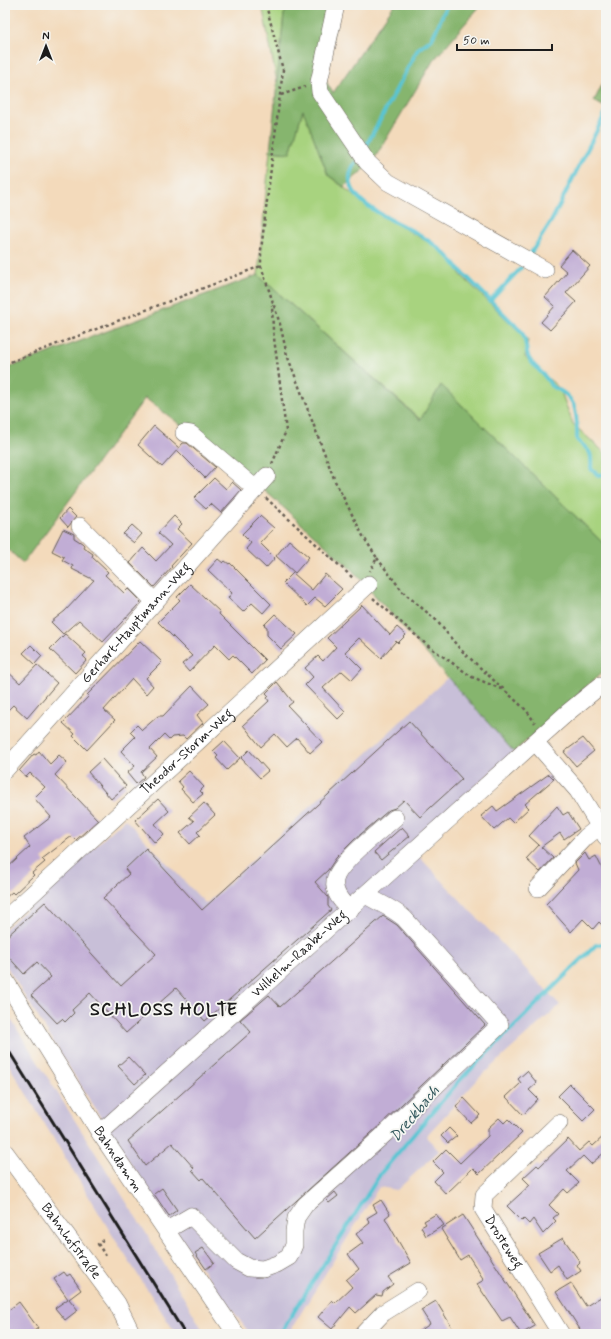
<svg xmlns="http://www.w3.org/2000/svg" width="611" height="1339" font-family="Mynerve,sans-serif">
<rect width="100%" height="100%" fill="#f6f6f2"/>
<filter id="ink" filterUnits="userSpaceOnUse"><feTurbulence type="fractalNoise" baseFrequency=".025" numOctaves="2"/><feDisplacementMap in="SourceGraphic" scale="8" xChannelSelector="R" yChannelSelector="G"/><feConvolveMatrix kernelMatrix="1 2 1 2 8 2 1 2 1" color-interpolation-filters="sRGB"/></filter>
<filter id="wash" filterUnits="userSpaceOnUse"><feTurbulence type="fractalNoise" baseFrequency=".012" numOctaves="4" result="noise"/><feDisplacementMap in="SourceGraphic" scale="16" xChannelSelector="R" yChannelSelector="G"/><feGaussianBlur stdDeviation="0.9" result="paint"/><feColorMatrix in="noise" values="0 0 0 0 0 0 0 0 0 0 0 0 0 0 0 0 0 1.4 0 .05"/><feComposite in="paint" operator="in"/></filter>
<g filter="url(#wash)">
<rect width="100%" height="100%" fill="#f3dabb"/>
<g fill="#c8bfd8">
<polygon points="448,677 514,752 409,846 560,1005 481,1076 426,1136 439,1151 397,1190 379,1187 288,1334 250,1334 204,1272 112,1136 5,964 5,929 125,819 206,904"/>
<polygon points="5,1010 146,1233 205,1334 176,1334 116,1241 7,1062 5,1063"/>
</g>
<g fill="#a8d37f" stroke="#62784e">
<polygon points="262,5 292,5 284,14 277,82"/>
<polygon points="303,109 328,175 374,211 447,253 461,275 528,340 525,357 560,389 573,424 606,454 606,546 441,385 421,420 258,275 270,151 290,153"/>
</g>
<g fill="#86b56e" stroke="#516845">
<polygon points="292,5 339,5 324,78 333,93 394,5 481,5 433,61 373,161 344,187 328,175 303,110 290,153 270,151 284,14"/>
<polygon points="606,77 606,108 594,101"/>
<polygon points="258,275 420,420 441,385 606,546 606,669 514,752 352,570 251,478 145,398 23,563 5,547 5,369"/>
</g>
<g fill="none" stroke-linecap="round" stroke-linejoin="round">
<g stroke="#59c5d3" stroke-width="4">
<polyline points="365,148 418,49 432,39 447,5"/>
<path d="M355 163C330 201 402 222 423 237 437 246 450 256 459 269L522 332C527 342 525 347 528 356 531 366 545 372 551 386 579 397 577 414 577 440 590 452 592 450 591 469L598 475 606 474"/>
<polyline points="529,256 552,220 606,112"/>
<polyline points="490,301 521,268"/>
<polyline points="280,1334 381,1173 459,1081 596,945 606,943"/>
</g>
</g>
<g id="blocks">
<g fill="#c1add5">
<polygon points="572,250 590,266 566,293 576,302 550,330 541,322 555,306 545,297 567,272 559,265"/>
<polygon points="154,426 179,448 162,467 138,445"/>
<polygon points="183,443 187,443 215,467 205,478 177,450"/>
<polygon points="214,478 226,489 232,482 241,490 221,513 211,504 206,509 194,498"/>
<polygon points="68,509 76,517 68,527 60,518"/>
<polygon points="174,516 182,524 177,529 192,543 171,566 172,567 154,587 130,563 143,548 156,561 171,545 158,533"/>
<polygon points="260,516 274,528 260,543 275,558 266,568 246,549 251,543 242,534"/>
<polygon points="132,525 142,534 134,543 123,534"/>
<polygon points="63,529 74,534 74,538 82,543 84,545 83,547 93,554 92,557 108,572 105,575 124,593 128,589 141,602 103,642 79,620 63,634 51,622 65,611 94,580 72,569 73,566 62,560 64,557 52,551"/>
<polygon points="289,540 309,557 295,573 276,556"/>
<polygon points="218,559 223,563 225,561 229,564 230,563 271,604 263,613 252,603 243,612 228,598 232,593 208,570"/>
<polygon points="293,573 312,590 325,574 342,589 325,606 315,598 307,606 283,583"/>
<polygon points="190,584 220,612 219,614 265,660 252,674 233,655 229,659 215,645 189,672 182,664 192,656 158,622 180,600 177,597"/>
<polygon points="362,605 390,635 397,627 406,635 398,643 396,641 381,658 359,638 345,652 362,669 352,680 342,671 323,688 345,712 338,719 305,685 313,677 305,668 318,656 323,661 336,647 327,638"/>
<polygon points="275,614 297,634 281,649 267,635 267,627 264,625"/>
<polygon points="65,634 86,653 83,656 87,660 75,673 50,649"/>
<polygon points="140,641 162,662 146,678 153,686 146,694 132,679 104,710 115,720 87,750 73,736 75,734 63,723 89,696 87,695"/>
<polygon points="31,645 42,656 35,664 23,653"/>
<polygon points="37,665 57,683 27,718 13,705 5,713 5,669 20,683"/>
<polygon points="277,682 293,702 288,706 322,742 310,753 297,738 287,747 275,734 261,747 243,725 269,701 267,698 269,696 266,693"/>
<polygon points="192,686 209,704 197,715 203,723 186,739 183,736 172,737 169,740 164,735 150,749 157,757 141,772 144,777 136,784 127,773 135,766 121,751 135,737 130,732 137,725 142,730 158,716 163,716"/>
<polygon points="409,721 462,779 420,817 404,800 395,808 389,810 354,840 336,858 328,870 315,882 328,897 328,906 331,910 205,1021 176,988 126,1033 90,993 72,1010 74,1013 65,1022 62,1019 57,1023 31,995 51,977 37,962 24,974 5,953 5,938 45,902 121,986 156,954 103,898 129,874 125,869 146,849 202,910"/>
<polygon points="583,738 594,751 576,766 564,752"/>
<polygon points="224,741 240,758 227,770 216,758 218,756 213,751"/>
<polygon points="249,750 268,771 260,778 241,758"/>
<polygon points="39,751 50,764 59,755 67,762 55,775 98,820 76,840 72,836 42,859 45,862 32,873 34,875 14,894 12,892 5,898 5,870 30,847 24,838 51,817 34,798 45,787 30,773 26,777 19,771 34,754 36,755"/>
<polygon points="102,759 126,786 111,799 88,772"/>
<polygon points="189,771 204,787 200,791 203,794 193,802 181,789 183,787 178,781"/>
<polygon points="549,774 554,779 525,804 529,808 513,823 508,818 494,830 481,816 493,806 497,811"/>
<polygon points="158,799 169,811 155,824 164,834 155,843 135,820"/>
<polygon points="204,803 215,815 197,832 200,835 190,844 180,833 194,821 189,817"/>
<polygon points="557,806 563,815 568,812 579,829 564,839 560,833 541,847 553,858 540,872 526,859 539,845 529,836"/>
<polygon points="402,827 410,836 381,860 374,852"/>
<polygon points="585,853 589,860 596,856 606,876 606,929 599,922 593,929 583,919 571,932 546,904 578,870 575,863"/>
<polygon points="383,916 397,925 485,1025 380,1125 255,1238 203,1178 201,1180 192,1170 194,1168 172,1143 145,1166 128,1141 251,1032 240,1020 269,995 280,1007"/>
<polygon points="128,1057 145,1075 135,1084 118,1066"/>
<polygon points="527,1071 537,1083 529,1090 538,1099 523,1115 506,1097 521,1083 518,1079"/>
<polygon points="570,1084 595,1109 583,1121 558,1096"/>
<polygon points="464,1098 480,1115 471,1123 456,1107"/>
<polygon points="499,1118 504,1123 508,1119 522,1133 479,1174 473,1168 446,1194 434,1181 443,1172 433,1162 446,1149 460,1163 488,1136 488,1128"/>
<polygon points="449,1128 457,1136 448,1143 441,1136"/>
<polygon points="606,1134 606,1151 591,1164 583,1156 567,1171 579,1183 568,1193 564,1189 549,1205 558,1214 553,1218 556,1221 543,1234 533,1219 529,1224 524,1219 522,1221 507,1206 530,1185 523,1178 537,1165 539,1167 568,1139 579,1151 589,1142 593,1146"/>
<polygon points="162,1188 177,1210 169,1216 154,1194"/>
<polygon points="335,1192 338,1196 329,1203 326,1200"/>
<polygon points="381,1200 390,1214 385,1218 411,1263 388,1277 393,1284 383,1292 382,1296 376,1295 356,1313 350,1307 332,1329 318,1317 332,1300 335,1303 352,1287 346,1280 359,1269 348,1254 363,1243 356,1234 370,1223 367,1218 377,1212 373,1205"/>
<polygon points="436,1214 444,1225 426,1236 421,1227 426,1224 424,1221"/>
<polygon points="463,1215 535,1326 521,1334 510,1317 502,1321 477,1284 484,1280 468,1255 460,1260 441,1229"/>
<polygon points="563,1238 580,1262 577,1265 581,1271 567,1280 558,1265 550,1271 538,1253"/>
<polygon points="203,1248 214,1263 206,1269 195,1253"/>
<polygon points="64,1272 67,1276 70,1274 81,1290 69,1299 78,1310 65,1320 55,1308 68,1299 54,1279"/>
<polygon points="571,1283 586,1306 606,1294 606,1334 583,1334 556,1292"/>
<polygon points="436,1301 456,1334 415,1334 430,1324 421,1310"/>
<polygon points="19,1302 38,1328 30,1334 5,1334 5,1313"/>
</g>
</g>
</g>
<g filter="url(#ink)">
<use href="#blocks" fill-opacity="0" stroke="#675e54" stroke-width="1"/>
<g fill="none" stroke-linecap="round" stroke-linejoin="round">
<g stroke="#675e54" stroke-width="18">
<g id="minor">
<polyline points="336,5 319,82 320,92 367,162 388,182 545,270"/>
<polyline points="184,433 191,434 256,489"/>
<polyline points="80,526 155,602"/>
<polyline points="536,743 578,791 606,837"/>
<path id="s1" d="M5 770 267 476"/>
<polyline points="538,888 586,837 600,826"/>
<path d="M350 910C342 902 333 893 335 880 338 863 381 830 395 818"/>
<path id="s2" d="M5 919 369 584"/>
<path id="s3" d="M5 980 100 1133 236 1334"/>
<path id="s4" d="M559 1123 484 1195 483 1209 561 1334"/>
<path id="s5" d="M100 1133 567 713 600 686"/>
<path id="s6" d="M5 1152 117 1303 132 1334"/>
<path d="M167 1230 191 1216 236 1261 249 1268 263 1269 277 1264 289 1257 294 1245V1231L296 1218 305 1205 387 1132 500 1025 404 918C391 907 380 904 366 895"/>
<polyline points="363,1334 383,1313 418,1291"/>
</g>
</g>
<g stroke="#675e54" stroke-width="2.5" stroke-dasharray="3 3" stroke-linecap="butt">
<polyline points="266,5 283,70 261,250 261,266 280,324 287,355 335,481 363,536 377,558 370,571"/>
<polyline points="281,95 305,87"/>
<polyline points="5,364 261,266"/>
<polyline points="272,464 286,431 273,330 272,305"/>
<polyline points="266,498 354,579"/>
<polyline points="377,558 403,592 436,620 460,649 527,711 535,723"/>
<polyline points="373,598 427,645 472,677 504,690"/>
<polyline points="103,1240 98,1244 105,1255 109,1253"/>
</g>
<use href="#minor" stroke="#fff" stroke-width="17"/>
<polyline stroke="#1c1c1c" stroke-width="3" points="5,1045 185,1334"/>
</g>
</g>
<g text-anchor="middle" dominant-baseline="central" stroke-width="3.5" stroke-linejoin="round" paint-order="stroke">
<g font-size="14" fill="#1c1c1c" stroke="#f6f6f2">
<text stroke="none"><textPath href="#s1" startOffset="197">Gerhart-Hauptmann-Weg</textPath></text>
<text stroke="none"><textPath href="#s2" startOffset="247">Theodor-Storm-Weg</textPath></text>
<text stroke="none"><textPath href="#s5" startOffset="268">Wilhelm-Raabe-Weg</textPath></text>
<text stroke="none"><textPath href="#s3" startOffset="212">Bahndamm</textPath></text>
<text stroke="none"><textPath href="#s6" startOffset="111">Bahnhofstraße</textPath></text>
<text stroke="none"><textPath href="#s4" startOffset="157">Drosteweg</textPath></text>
</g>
<g font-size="15" font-style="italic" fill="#31575c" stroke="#f6f6f2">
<text transform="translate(415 1114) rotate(-50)">Dreckbach</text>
</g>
<g font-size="18" font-weight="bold" letter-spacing="1" fill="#1c1c1c" stroke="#f6f6f2">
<text x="164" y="1010">SCHLOSS HOLTE</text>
</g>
</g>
<rect width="611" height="1339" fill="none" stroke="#f6f6f2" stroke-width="20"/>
<g transform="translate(46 46)" stroke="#f6f6f2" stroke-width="3" paint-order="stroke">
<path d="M0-3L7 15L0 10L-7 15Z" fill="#1c1c1c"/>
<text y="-6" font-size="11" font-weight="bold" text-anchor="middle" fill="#1c1c1c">N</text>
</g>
<path d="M457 44v6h95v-6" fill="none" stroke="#1c1c1c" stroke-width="2"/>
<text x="463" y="44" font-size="12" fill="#1c1c1c" stroke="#f6f6f2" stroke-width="3" paint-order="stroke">50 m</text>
</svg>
